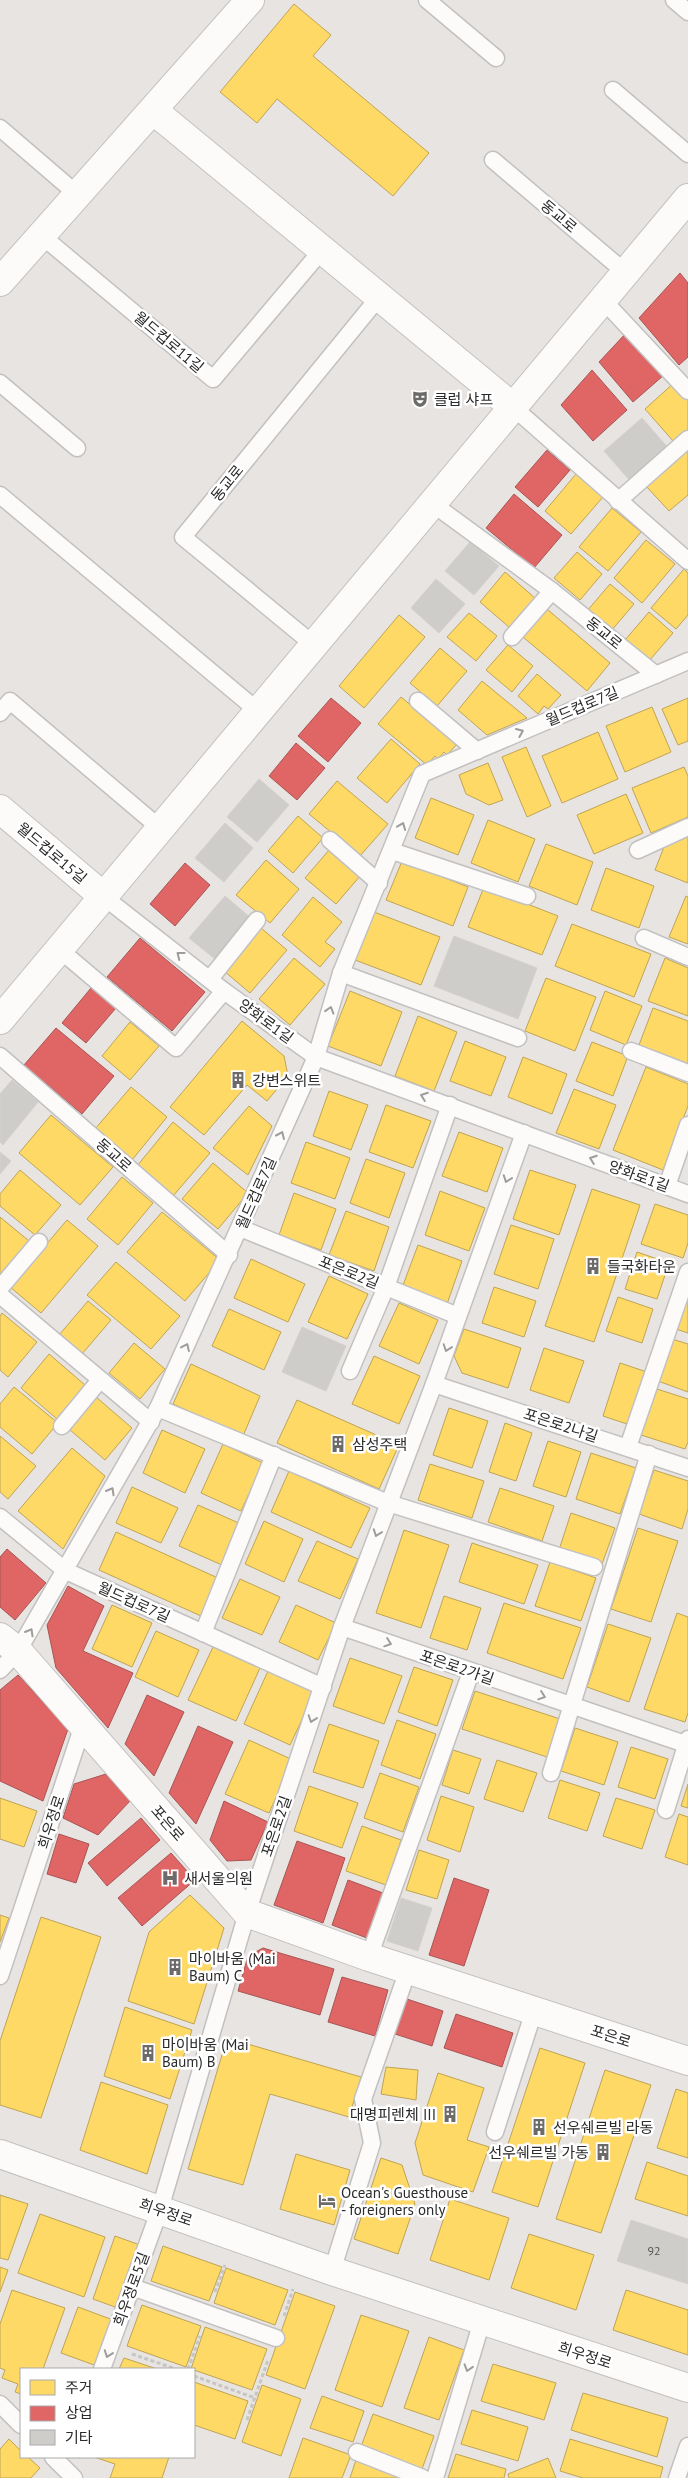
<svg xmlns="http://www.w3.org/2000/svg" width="688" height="2478" font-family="'PT Sans','Noto Sans KR',sans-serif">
<rect width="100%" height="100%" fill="#e8e4e1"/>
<g fill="#ffd966" stroke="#bfa454">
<polygon points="294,4 331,35 313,56 429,153 393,196 277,99 257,123 220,92"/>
<polygon points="675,382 688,397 688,430 674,442 645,409"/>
<polygon points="688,448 688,495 669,511 645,485"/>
<polygon points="576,474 603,497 571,534 545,511"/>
<polygon points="612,508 641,532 608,571 579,547"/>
<polygon points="646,540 675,564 642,603 614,578"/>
<polygon points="577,552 602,574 580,600 554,578"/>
<polygon points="684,569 688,573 688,615 676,629 651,608"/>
<polygon points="505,572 535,598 510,628 480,602"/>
<polygon points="610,584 634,604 611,631 587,611"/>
<polygon points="547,609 610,663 587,691 523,637"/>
<polygon points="649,612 673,633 649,661 625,640"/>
<polygon points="469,613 497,636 476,661 447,637"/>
<polygon points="399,615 425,637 364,708 339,686"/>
<polygon points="508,645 533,666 512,692 486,670"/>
<polygon points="440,648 467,671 437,706 410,683"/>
<polygon points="537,674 561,695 548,709 544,706 538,714 518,696"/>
<polygon points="482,681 527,718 487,735 458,710"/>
<polygon points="401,697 457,744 447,755 444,752 438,759 435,756 427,765 378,724"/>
<polygon points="688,698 688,741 678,745 662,709"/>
<polygon points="652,707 671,752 625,772 606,726"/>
<polygon points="598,732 618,779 562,803 542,756"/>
<polygon points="391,739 420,764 387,803 357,778"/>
<polygon points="526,747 551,806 527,817 502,757"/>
<polygon points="488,763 503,800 489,805 466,794 459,775"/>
<polygon points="684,767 688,776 688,817 651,833 632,788"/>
<polygon points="337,781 388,824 360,856 309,814"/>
<polygon points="626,794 643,833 594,854 577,815"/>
<polygon points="431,798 474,815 458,855 415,838"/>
<polygon points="298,816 323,838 293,873 268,851"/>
<polygon points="488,820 535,839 518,882 471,863"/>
<polygon points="688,836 688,883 655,870 664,847"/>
<polygon points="546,844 593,862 577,905 529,886"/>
<polygon points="330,849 361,875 336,904 305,878"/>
<polygon points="266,860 299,889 270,923 236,895"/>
<polygon points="402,861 468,887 453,926 386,900"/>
<polygon points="606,868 654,886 639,928 591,910"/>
<polygon points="484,887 558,916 542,955 468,927"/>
<polygon points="686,896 688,897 688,944 669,937"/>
<polygon points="313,897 342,922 325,942 335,949 320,967 282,935"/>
<polygon points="374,912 440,937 421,985 355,960"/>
<polygon points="572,924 651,954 634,997 555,966"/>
<polygon points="261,928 287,950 250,993 224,971"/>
<polygon points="294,958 325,984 290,1025 259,999"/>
<polygon points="665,958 688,968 688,1016 648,1001"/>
<polygon points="546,978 596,997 575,1051 525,1031"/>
<polygon points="350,991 402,1012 381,1066 328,1046"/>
<polygon points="605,991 642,1006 626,1045 590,1030"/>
<polygon points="653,1008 688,1021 688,1064 639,1045"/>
<polygon points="418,1016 457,1032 434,1091 395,1076"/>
<polygon points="242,1021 284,1056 288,1076 267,1101 247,1085 204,1135 170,1107"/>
<polygon points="130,1022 159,1046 130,1080 102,1056"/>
<polygon points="465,1041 506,1057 491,1096 450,1081"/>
<polygon points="592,1042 628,1056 613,1096 576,1081"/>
<polygon points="523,1057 567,1074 552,1114 508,1097"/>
<polygon points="646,1067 688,1084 688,1106 663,1170 613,1150"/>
<polygon points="131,1087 167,1117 132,1160 95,1129"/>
<polygon points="574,1089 616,1105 599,1149 556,1133"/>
<polygon points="329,1091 368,1105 351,1150 313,1136"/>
<polygon points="386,1105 431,1121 413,1168 369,1152"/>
<polygon points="249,1106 272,1126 248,1175 213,1148"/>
<polygon points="51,1115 113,1167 80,1205 19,1153"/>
<polygon points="173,1122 210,1153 173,1196 137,1166"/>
<polygon points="459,1132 503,1148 487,1192 442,1176"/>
<polygon points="306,1142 350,1158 335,1199 291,1183"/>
<polygon points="366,1159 405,1173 389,1218 350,1203"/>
<polygon points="213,1163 248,1193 218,1229 182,1199"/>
<polygon points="20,1170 61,1205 35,1235 0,1206 0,1194"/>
<polygon points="530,1170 576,1185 559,1235 513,1219"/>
<polygon points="122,1177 153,1203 118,1245 87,1219"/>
<polygon points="592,1189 640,1205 594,1342 545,1326"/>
<polygon points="440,1191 485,1208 469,1251 425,1235"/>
<polygon points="294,1193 336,1209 321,1250 279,1235"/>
<polygon points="655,1204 688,1215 688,1243 683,1258 641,1244"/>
<polygon points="346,1211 389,1227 374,1271 329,1255"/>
<polygon points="162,1212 220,1260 185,1301 127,1252"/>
<polygon points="0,1217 29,1241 1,1276 0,1275"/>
<polygon points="67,1220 98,1246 41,1313 10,1287"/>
<polygon points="511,1225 554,1239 538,1289 494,1274"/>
<polygon points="418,1245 462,1261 447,1304 402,1288"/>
<polygon points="637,1252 669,1263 657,1299 625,1289"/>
<polygon points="251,1259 305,1284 288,1322 234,1298"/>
<polygon points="116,1262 180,1316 151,1349 87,1295"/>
<polygon points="329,1276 368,1294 347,1339 308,1322"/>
<polygon points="494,1287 536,1301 524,1337 482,1323"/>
<polygon points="688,1291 688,1333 676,1329"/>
<polygon points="618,1297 653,1309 642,1343 606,1331"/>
<polygon points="88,1301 111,1320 82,1354 59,1335"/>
<polygon points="399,1303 438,1320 419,1364 379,1346"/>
<polygon points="229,1309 281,1332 264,1370 212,1346"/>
<polygon points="2,1313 37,1342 8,1377 0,1370 0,1316"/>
<polygon points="464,1329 521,1348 508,1388 462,1373 454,1356"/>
<polygon points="672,1339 688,1344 688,1392 658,1381"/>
<polygon points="134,1343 165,1369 140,1399 109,1373"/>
<polygon points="544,1348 584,1361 569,1403 530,1390"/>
<polygon points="49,1354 85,1385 57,1419 21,1388"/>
<polygon points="374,1356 420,1376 399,1424 352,1404"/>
<polygon points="620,1363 647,1372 630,1425 603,1416"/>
<polygon points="191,1364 260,1396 243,1436 173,1404"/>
<polygon points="14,1387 58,1423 32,1454 0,1427 0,1404"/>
<polygon points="657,1389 688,1399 688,1442 685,1449 641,1435"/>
<polygon points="96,1397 132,1428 105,1460 69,1429"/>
<polygon points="297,1400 399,1445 379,1489 277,1443"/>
<polygon points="449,1408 488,1421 472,1468 433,1455"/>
<polygon points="505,1423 532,1433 516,1481 489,1472"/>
<polygon points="162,1430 205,1449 185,1493 143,1473"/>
<polygon points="0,1436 36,1466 8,1499 0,1492"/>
<polygon points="548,1441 581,1452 566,1497 533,1486"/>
<polygon points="223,1444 263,1463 241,1511 201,1493"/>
<polygon points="72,1448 105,1476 63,1549 18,1511"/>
<polygon points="591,1453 636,1468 620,1514 576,1499"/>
<polygon points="430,1464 484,1481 472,1518 418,1500"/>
<polygon points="654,1470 688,1481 688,1509 682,1529 639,1514"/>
<polygon points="289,1471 370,1508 351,1548 271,1512"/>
<polygon points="132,1487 178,1508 161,1543 116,1523"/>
<polygon points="500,1488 554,1506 542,1541 488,1522"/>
<polygon points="198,1505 241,1524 222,1565 179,1546"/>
<polygon points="571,1513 615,1528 602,1564 559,1550"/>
<polygon points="264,1521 303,1539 284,1582 245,1564"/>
<polygon points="638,1528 678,1541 651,1622 611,1609"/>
<polygon points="404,1530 449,1545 421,1628 376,1613"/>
<polygon points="116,1532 218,1578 201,1616 99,1570"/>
<polygon points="317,1541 358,1559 340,1599 298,1581"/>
<polygon points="472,1543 538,1565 524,1604 459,1582"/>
<polygon points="550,1562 596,1578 581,1621 535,1606"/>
<polygon points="240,1579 280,1597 262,1635 222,1618"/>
<polygon points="444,1596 481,1608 467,1650 430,1638"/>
<polygon points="504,1603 581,1628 563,1679 487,1653"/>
<polygon points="112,1605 152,1623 132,1667 92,1649"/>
<polygon points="296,1605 336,1623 318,1660 279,1642"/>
<polygon points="677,1613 688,1617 688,1713 685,1722 644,1709"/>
<polygon points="608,1624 651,1638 629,1702 587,1687"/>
<polygon points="156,1631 199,1650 178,1697 135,1677"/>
<polygon points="213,1647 260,1668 236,1721 188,1700"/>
<polygon points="350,1658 402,1676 384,1724 333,1706"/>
<polygon points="414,1667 453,1680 437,1726 398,1712"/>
<polygon points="268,1671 315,1692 290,1745 244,1724"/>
<polygon points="475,1691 563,1720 550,1758 462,1729"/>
<polygon points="397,1720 436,1734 420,1779 381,1765"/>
<polygon points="329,1724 379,1741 363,1788 313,1772"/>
<polygon points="575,1728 618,1742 604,1785 561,1771"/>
<polygon points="249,1740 293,1760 269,1813 225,1794"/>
<polygon points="631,1747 668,1759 655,1799 618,1787"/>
<polygon points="453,1750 481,1759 469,1794 442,1785"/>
<polygon points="497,1760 537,1773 523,1812 484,1799"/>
<polygon points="380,1773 419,1787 403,1832 364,1818"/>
<polygon points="560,1780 600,1793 587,1831 548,1818"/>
<polygon points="688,1784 688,1808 681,1806"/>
<polygon points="309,1786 358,1803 342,1848 294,1831"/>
<polygon points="441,1796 474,1807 460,1852 427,1840"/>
<polygon points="0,1798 37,1811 24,1847 0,1839"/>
<polygon points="616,1798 655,1810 642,1849 603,1836"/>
<polygon points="679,1814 688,1817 688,1865 665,1857"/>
<polygon points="362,1826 401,1840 386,1885 346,1871"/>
<polygon points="419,1850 449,1860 437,1899 406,1890"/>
<polygon points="190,1895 224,1928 194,2024 128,2001 149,1932"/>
<polygon points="0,1915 9,1918 0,1942"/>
<polygon points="41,1917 101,1937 41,2118 0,2105 0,2041"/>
<polygon points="125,2007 192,2030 170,2099 104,2076"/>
<polygon points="227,2038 361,2077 349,2117 270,2094 243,2185 188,2169"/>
<polygon points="540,2048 585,2063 538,2207 492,2192"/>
<polygon points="386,2067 418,2070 416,2100 381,2094"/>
<polygon points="605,2070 651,2085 601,2233 556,2219"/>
<polygon points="438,2073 484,2088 467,2140 489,2147 473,2192 423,2175 415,2143"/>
<polygon points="101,2082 168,2105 147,2174 80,2150"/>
<polygon points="676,2089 688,2093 688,2158 657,2148"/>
<polygon points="296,2154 350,2170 334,2225 280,2209"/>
<polygon points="381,2158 402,2165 415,2204 398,2254 354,2239"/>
<polygon points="647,2162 688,2176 688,2216 635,2199"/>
<polygon points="0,2195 28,2204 8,2260 0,2258"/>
<polygon points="450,2199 509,2218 489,2280 430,2260"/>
<polygon points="40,2214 105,2237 84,2297 18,2273"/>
<polygon points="529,2234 594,2255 576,2310 511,2288"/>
<polygon points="115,2236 140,2245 118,2306 115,2307 93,2299"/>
<polygon points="163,2246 222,2267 209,2301 151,2281"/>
<polygon points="0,2267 8,2270 0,2292"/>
<polygon points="226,2268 288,2290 275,2325 214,2303"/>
<polygon points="12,2290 65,2308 43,2369 21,2369 21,2394 15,2392 18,2384 2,2378 5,2370 0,2368 0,2324"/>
<polygon points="626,2290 688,2310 688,2355 613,2330"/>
<polygon points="295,2292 335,2306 305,2389 266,2375"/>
<polygon points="142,2305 201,2326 186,2367 127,2346"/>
<polygon points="78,2307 113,2320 97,2366 61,2353"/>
<polygon points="361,2315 409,2331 382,2407 335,2390"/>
<polygon points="205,2327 267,2349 252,2390 191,2369"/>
<polygon points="429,2337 464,2350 439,2420 404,2408"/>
<polygon points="124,2358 157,2369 119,2369"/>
<polygon points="493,2364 556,2383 544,2420 481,2401"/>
<polygon points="194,2382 248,2401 235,2439 194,2425"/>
<polygon points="262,2385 301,2399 281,2456 242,2442"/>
<polygon points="583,2393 668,2418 657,2457 571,2430"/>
<polygon points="322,2396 364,2411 353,2442 310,2428"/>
<polygon points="472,2410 528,2427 518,2461 461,2444"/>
<polygon points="373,2414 434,2436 422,2469 361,2447"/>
<polygon points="303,2438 351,2455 342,2478 289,2478"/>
<polygon points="9,2439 21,2451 21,2457 28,2457 40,2468 31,2478 0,2478 0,2449"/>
<polygon points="570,2439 663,2467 660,2478 583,2478 560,2471"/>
<polygon points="456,2454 506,2469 504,2478 448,2478"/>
<polygon points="94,2457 169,2457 162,2478 110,2478 115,2464"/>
<polygon points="548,2458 556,2478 509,2478 508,2474"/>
<polygon points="356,2460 408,2478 350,2478"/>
</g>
<g fill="#e06666" stroke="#a95454">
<polygon points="680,273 688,283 688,357 679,365 639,318"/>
<polygon points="627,332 664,375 633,402 599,362"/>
<polygon points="592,370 627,410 593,441 561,405"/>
<polygon points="547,450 570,470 538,507 515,487"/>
<polygon points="514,494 562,535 534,568 486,528"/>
<polygon points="331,698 361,723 328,762 298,736"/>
<polygon points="296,743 325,768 297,800 269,776"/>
<polygon points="185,863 210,885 175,926 150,904"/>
<polygon points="140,938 205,992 172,1031 107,977"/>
<polygon points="91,988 116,1008 86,1043 62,1023"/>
<polygon points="56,1028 114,1076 82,1114 24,1065"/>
<polygon points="7,1549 46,1583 15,1620 0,1607 0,1557"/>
<polygon points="68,1586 104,1606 83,1651 133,1673 108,1728 56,1668 47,1625"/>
<polygon points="18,1675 68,1729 43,1801 0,1781 0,1690"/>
<polygon points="147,1695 184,1712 154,1776 125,1744"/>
<polygon points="198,1726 233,1742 196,1824 169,1793"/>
<polygon points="106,1774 130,1801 98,1835 63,1818 74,1784"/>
<polygon points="224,1801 268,1822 251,1860 227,1861 210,1840"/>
<polygon points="141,1818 160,1840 107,1886 88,1863"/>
<polygon points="59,1834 89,1844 76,1883 47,1874"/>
<polygon points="297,1841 345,1858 323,1923 274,1905"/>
<polygon points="171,1853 195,1880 142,1926 118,1898"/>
<polygon points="454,1878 489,1890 464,1966 429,1955"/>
<polygon points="348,1880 383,1893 367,1938 332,1925"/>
<polygon points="263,1948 334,1969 320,2015 238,1991 248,1956"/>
<polygon points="342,1977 388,1990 375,2036 328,2022"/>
<polygon points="407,1999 443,2011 432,2046 395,2034"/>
<polygon points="456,2014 513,2033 502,2067 444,2048"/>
</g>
<g fill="#cfcdca" stroke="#d3d0cd">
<polygon points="642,418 670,450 632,483 604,451"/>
<polygon points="470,542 499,566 474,595 445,571"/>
<polygon points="436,579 465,604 439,633 411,608"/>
<polygon points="259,779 289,805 257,842 227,817"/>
<polygon points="225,823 253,848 224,882 195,858"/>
<polygon points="225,896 251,918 215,959 189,938"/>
<polygon points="454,936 537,968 518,1019 434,986"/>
<polygon points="12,1080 38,1102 3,1145 0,1142 0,1094"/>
<polygon points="0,1152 11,1161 0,1174"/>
<polygon points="302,1327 346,1346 326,1391 282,1372"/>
<polygon points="401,1898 432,1908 418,1951 387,1941"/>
<polygon points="631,2220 688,2239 688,2284 617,2261"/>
</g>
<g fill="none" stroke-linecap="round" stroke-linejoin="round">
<g stroke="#c2c1c1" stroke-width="19">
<g id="lane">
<polyline points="427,0 496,58"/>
<polyline points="674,0 688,12"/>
<polyline points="613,90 688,154"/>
<polyline points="0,128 78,195"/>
<polyline points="493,160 626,273"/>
<polyline points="42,236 213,379 322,250"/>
<polyline points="603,300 688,391"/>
<polyline points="0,383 77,448"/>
<polyline points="514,408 688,561"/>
<polyline points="0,495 258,711"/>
<polyline points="618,501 688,439"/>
<polyline points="433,504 552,591 656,675"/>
<polyline points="512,637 552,591"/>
<polyline points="314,645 183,537 379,297"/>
<polyline points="418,701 477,751"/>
<polyline points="0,713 10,701 161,829"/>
<polyline points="330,840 379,883"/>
<polyline points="638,850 688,827"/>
<polyline points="392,851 527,896"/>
<polyline points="104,897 224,991 316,1057 688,1194"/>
<polyline points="644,938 688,957"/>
<polyline points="60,950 176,1048 224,991"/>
<polyline points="341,973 518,1038"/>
<polyline points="210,979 257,920"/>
<polyline points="631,1051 688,1073"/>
<polyline points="0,1056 229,1255"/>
<polyline points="667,1186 688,1125"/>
<polyline points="240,1228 458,1316"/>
<polyline points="0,1288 39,1242"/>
<polyline points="0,1295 151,1422"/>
<polyline points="350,1371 386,1287 450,1105"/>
<polyline points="434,1384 688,1468"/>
<polyline points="158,1408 388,1503 594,1567"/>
<polyline points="62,1426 100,1380"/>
<polyline points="628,1447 688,1272"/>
<polyline points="0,1517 66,1571 323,1687"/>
<polyline points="342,1627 688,1745"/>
<polyline points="203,1633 274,1455"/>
<polyline points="0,1670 18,1651 158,1408 316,1057 341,973 422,774 688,661"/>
<polyline points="551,1773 649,1454"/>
<polyline points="666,1810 688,1739"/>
<polyline points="369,1957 471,1672"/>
<polyline points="0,1976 83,1725"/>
<polyline points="495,2132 534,2011"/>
<polyline points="332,2271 372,2143 363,2099 408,1970"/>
<polyline points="132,2287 276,2338"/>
<polyline points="102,2369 160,2209 247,1913 342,1627 434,1384 524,1133"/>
<polyline points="0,2404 21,2425"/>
<polyline points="357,2452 423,2478"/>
<polyline points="53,2457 74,2478"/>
<polyline points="435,2478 482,2321"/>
<polyline points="677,2478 688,2446"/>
</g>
</g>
<g stroke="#c2c1c1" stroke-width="30">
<g id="street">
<polyline points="154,111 514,408"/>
<polyline points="0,282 250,0"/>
<polyline points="0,809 104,897"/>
<polyline points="0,1637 18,1651 247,1913 369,1957 688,2061"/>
</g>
</g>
<g stroke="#c2c1c1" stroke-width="30">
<g id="secondary">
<polyline points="0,1020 688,198"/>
<polyline points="0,2154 332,2271 688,2388"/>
</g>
</g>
<g stroke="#c6c6c5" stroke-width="3" stroke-dasharray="4 2.5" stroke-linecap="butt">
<polyline points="215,2292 225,2265"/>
<polyline points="284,2316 293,2289"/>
<polyline points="132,2354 176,2369"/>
<polyline points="188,2369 200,2336"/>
<polyline points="194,2376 255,2398"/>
<polyline points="247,2420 268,2360"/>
</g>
<use href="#lane" stroke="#fcfbfa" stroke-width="16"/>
<use href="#street" stroke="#fcfbfa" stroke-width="28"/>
<use href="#secondary" stroke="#fcfbfa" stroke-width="28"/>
</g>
<defs><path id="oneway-chevron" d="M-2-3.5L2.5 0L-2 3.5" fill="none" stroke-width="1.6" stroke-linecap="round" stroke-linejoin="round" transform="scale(1.25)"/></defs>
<g stroke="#9e9d9c">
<use href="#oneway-chevron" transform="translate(520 732) rotate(-23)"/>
<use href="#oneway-chevron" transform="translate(402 826) rotate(-68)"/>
<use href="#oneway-chevron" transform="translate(180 955) rotate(-142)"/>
<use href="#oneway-chevron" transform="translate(330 1010) rotate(-73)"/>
<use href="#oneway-chevron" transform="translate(424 1096) rotate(-160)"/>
<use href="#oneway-chevron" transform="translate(281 1135) rotate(-66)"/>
<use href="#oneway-chevron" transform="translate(593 1159) rotate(-160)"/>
<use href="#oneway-chevron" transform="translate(507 1179) rotate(110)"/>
<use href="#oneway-chevron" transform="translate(186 1347) rotate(-65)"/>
<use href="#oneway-chevron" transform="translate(447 1348) rotate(109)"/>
<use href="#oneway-chevron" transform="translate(111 1491) rotate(-60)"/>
<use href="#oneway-chevron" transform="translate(377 1533) rotate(110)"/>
<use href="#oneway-chevron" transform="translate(30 1632) rotate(-60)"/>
<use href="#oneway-chevron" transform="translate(388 1643) rotate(19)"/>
<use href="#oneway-chevron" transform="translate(542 1696) rotate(19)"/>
<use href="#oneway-chevron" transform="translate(312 1719) rotate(109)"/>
<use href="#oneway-chevron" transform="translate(108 2354) rotate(110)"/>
<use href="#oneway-chevron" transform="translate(468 2368) rotate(107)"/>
</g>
<defs>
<g id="theatre-bare" transform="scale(1.35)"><path d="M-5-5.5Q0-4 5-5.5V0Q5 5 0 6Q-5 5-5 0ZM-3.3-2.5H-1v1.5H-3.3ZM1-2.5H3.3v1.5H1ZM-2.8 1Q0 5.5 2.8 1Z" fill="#6c6b6a" stroke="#fff" stroke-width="2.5" paint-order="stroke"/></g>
<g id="building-bare" transform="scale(1.35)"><path d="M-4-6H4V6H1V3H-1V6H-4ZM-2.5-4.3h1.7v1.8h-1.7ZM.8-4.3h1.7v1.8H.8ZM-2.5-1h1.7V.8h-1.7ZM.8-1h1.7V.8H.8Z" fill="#6c6b6a" stroke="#fff" stroke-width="2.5" paint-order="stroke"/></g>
<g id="hospital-bare" transform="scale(1.35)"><path d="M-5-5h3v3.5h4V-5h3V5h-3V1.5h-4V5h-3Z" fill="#6c6b6a" stroke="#fff" stroke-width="2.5" paint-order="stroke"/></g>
<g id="hotel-bare" transform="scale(1.35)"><path d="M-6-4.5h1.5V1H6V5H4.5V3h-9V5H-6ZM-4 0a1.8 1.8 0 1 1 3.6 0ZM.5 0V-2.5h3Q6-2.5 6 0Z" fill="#6c6b6a" stroke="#fff" stroke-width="2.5" paint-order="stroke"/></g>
</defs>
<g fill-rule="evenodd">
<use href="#theatre-bare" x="420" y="399"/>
<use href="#building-bare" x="238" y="1080"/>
<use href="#building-bare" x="593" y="1266"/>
<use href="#building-bare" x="338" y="1444"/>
<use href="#hospital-bare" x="170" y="1878"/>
<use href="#building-bare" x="175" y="1967"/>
<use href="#building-bare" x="148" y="2053"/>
<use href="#building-bare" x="450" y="2114"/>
<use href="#building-bare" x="539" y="2127"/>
<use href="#building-bare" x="603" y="2152"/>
<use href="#hotel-bare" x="327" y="2201"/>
</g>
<g text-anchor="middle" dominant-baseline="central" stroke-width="5" stroke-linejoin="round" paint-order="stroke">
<g font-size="12" fill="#545453">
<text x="654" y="2250">92</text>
</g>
<g font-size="15" fill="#2a2a2a" stroke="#fff">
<text transform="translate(559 216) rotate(40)">동교로</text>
<text transform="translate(169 342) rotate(40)">월드컵로11길</text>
<text transform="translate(227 483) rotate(-51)">동교로</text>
<text transform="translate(604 633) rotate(39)">동교로</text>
<text transform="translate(582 706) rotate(-23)">월드컵로7길</text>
<text transform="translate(52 853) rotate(40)">월드컵로15길</text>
<text transform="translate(266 1021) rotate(36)">양화로1길</text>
<text transform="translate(114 1155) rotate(41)">동교로</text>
<text transform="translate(639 1176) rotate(20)">양화로1길</text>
<text transform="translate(256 1193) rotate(-66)">월드컵로7길</text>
<text transform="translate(349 1272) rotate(22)">포은로2길</text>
<text transform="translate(561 1425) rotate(18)">포은로2나길</text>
<text transform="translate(134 1602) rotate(24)">월드컵로7길</text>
<text transform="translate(457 1667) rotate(19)">포은로2가길</text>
<text transform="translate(51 1822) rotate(-72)">희우정로</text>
<text transform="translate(168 1823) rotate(49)">포은로</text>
<text transform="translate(276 1826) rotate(-71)">포은로2길</text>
<text transform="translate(611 2036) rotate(18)">포은로</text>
<text transform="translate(166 2212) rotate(19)">희우정로</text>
<text transform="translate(131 2289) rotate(-70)">희우정로5길</text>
<text transform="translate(585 2355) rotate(18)">희우정로</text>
</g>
<g font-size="15" fill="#2a2a2a" stroke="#fff" text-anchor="start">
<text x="434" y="399">클럽 샤프</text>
<text x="252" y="1080">강변스위트</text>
<text x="607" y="1266">들국화타운</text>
<text x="352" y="1444">삼성주택</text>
<text x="184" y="1878">새서울의원</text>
<text x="189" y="1958">마이바움 (Mai<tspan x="189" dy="17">Baum) C</tspan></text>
<text x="162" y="2044">마이바움 (Mai<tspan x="162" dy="17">Baum) B</tspan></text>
<text x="436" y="2114" text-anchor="end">대명피렌체 III</text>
<text x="553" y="2127">선우쉐르빌 라동</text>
<text x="589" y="2152" text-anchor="end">선우쉐르빌 가동</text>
<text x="341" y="2192">Ocean's Guesthouse<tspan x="341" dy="17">- foreigners only</tspan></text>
</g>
</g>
<rect x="20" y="2368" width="175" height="90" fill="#ffffff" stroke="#aaaaaa"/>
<rect x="30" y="2380" width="25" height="15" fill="#ffd966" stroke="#aaaaaa"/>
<text x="65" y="2393" font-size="15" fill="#2a2a2a">주거</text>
<rect x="30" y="2406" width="25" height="15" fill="#e06666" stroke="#aaaaaa"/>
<text x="65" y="2418" font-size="15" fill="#2a2a2a">상업</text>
<rect x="30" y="2430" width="25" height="15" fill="#cfcdca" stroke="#aaaaaa"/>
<text x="65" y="2443" font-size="15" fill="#2a2a2a">기타</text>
</svg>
